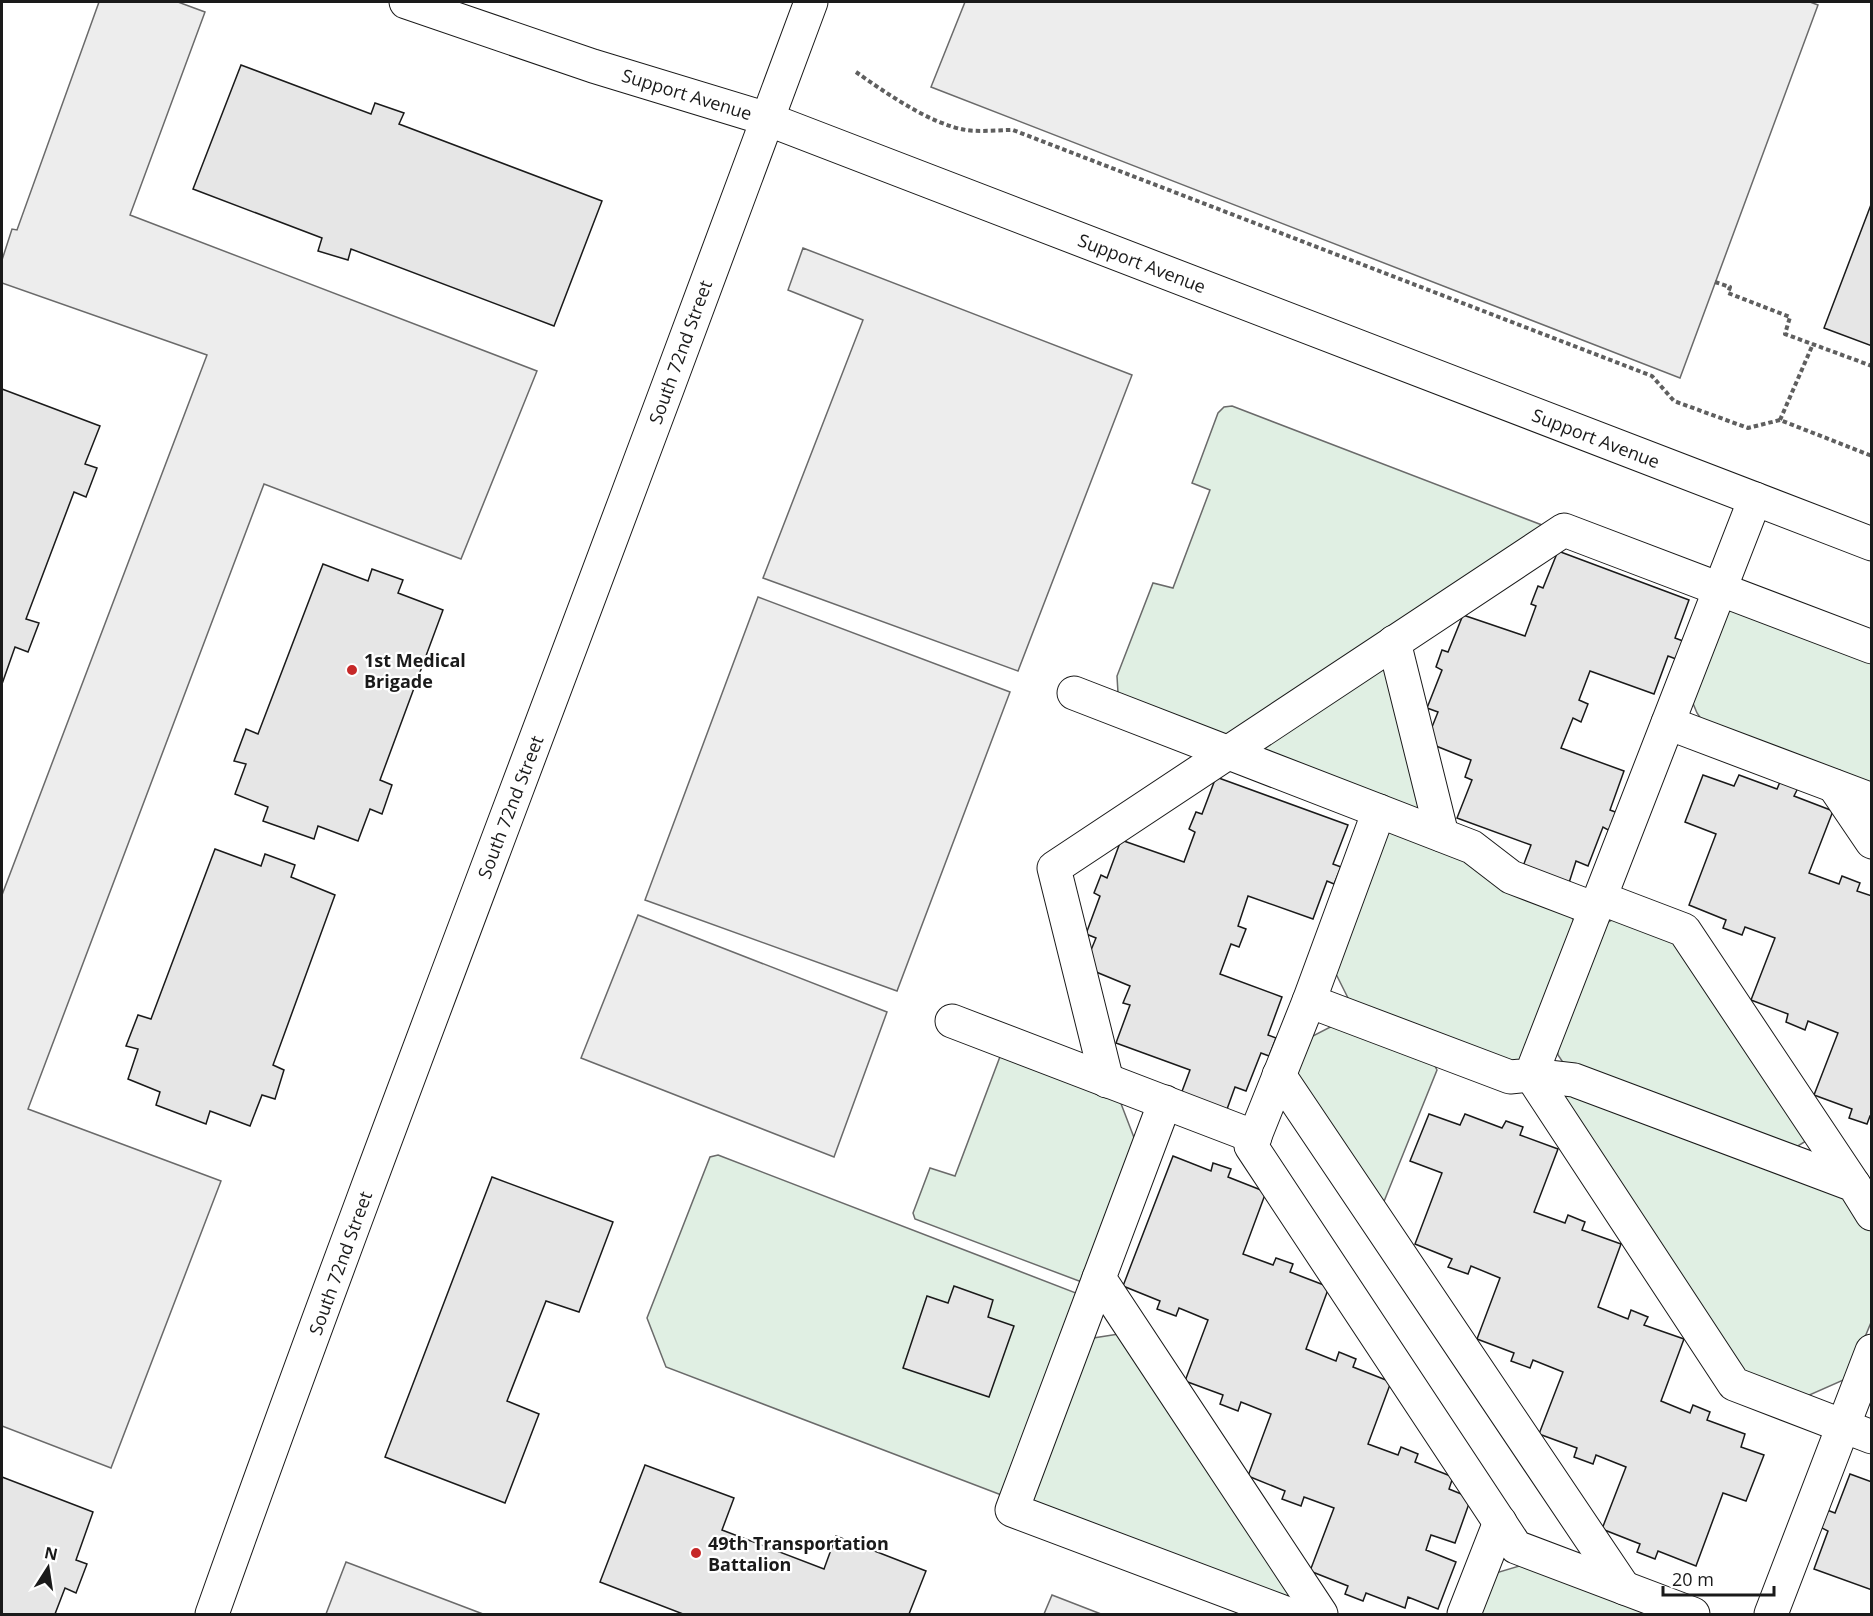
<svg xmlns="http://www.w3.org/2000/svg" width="1873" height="1616" font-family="'Open Sans',sans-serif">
<rect width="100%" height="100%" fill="#fff"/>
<g fill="#e0efe3" stroke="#6a6a6a" stroke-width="1.5">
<polygon points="1232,406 1542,525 1236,734 1218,735 1118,693 1117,676 1153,583 1173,588 1210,490 1192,483 1218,413 1224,407"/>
<polygon points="1728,611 1744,611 1871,657 1871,788 1706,726 1697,713 1692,701"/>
<polygon points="1387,660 1429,817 1260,752 1259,744"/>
<polygon points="1392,828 1468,858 1566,909 1573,919 1576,928 1530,1054 1509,1067 1353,1008 1332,966 1383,833"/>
<polygon points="1614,919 1678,939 1811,1138 1788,1152 1564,1064 1558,1055 1557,1046 1604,924"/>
<polygon points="1338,1023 1431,1059 1437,1070 1383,1204 1293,1070 1305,1040"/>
<polygon points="1001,1054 1120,1101 1138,1148 1088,1280 1079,1281 915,1219 913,1213 930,1168 955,1176"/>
<polygon points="1574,1088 1849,1196 1871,1229 1872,1320 1848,1378 1805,1397 1741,1373 1560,1097"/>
<polygon points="718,1155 1076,1293 1081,1301 1004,1496 666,1367 647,1318 710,1157"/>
<polygon points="1125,1333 1311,1614 1031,1505 1087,1339"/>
<polygon points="1533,1562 1670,1614 1475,1614 1489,1575"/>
</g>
<g fill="#ededed" stroke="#6a6a6a" stroke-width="1.5">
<polygon points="99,2 178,2 205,12 130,215 537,371 461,559 264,484 28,1109 221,1181 111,1468 2,1426 2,895 207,355 2,283 2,260 12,229 17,230"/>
<polygon points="965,2 1810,2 1818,5 1680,378 931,87"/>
<polygon points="803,248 1132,375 1018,671 763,578 863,320 788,290"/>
<polygon points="758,597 1010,692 897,991 645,900"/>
<polygon points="638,915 887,1012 834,1157 581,1058"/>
<polygon points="346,1562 483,1614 326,1614"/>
<polygon points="1052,1595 1101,1614 1044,1614"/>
</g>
<g fill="#e6e6e6" stroke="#1a1a1a" stroke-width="1.5">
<polygon points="241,65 371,114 375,103 404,113 399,124 602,201 554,326 351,249 348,260 318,251 322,238 193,189"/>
<polygon points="1872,202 1872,346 1824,328"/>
<polygon points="2,389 100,426 85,464 97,468 86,497 74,492 26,619 39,623 28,652 15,647 2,684"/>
<polygon points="1558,551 1689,600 1675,638 1683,641 1676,659 1668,656 1654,694 1590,671 1579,700 1588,704 1581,722 1573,718 1561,748 1624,771 1610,810 1618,813 1610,831 1603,827 1588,866 1576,861 1568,886 1522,869 1531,845 1457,818 1472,780 1465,777 1471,760 1426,742 1438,712 1427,708 1442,670 1436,667 1442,650 1448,652 1463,615 1525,636 1536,606 1531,604 1538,586 1543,588"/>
<polygon points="323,564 368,581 372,569 403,580 398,593 443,610 380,780 392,785 382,814 370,809 358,841 318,826 314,839 263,821 268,807 235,794 246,764 234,761 246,729 258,734"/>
<polygon points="1703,775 1734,786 1739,775 1777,789 1780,782 1798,788 1794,796 1833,811 1809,873 1839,884 1842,876 1860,883 1857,891 1872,896 1872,1117 1870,1116 1867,1124 1849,1118 1852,1109 1814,1095 1838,1033 1808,1021 1805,1030 1786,1022 1788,1014 1751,1000 1775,938 1745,927 1742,935 1723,928 1726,920 1689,905 1716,834 1685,822"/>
<polygon points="1216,777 1348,825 1333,864 1341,867 1334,884 1327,881 1313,919 1248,896 1238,926 1246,929 1239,947 1231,944 1220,974 1282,997 1268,1035 1276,1038 1269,1056 1261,1053 1246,1091 1235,1087 1226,1112 1181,1094 1190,1070 1116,1043 1130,1005 1123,1003 1130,986 1084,967 1096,938 1086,934 1100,896 1094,893 1101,875 1107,878 1121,840 1184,862 1195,832 1189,829 1196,812 1202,814"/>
<polygon points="215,849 261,866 265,854 295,865 291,877 335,895 273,1065 284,1070 275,1099 262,1095 250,1126 210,1111 206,1124 156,1105 160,1092 128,1079 138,1049 126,1046 138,1015 151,1019"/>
<polygon points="1429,1114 1460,1125 1465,1114 1502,1128 1506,1121 1523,1127 1520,1135 1558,1149 1534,1212 1565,1223 1568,1215 1585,1222 1582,1230 1621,1244 1598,1307 1628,1319 1631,1310 1648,1317 1644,1325 1684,1339 1661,1401 1690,1413 1693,1405 1710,1412 1707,1420 1745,1434 1741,1447 1764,1455 1746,1501 1723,1493 1696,1566 1658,1551 1655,1559 1637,1552 1640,1544 1602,1529 1626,1467 1596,1455 1593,1464 1574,1457 1577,1448 1539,1434 1563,1372 1533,1360 1530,1368 1511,1361 1514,1353 1477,1339 1500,1278 1471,1266 1468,1274 1448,1267 1452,1259 1415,1244 1442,1173 1410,1161"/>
<polygon points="1173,1156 1211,1171 1213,1163 1231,1169 1228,1177 1266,1192 1243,1254 1273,1265 1276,1258 1293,1264 1290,1272 1329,1287 1306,1349 1336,1361 1339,1352 1356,1359 1353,1367 1391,1382 1368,1444 1398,1455 1401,1447 1418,1454 1415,1462 1453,1477 1449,1489 1471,1498 1455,1543 1431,1535 1426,1550 1456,1562 1438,1609 1408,1597 1405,1608 1366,1593 1363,1601 1345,1594 1348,1586 1310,1571 1334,1508 1304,1497 1301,1506 1282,1499 1285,1491 1248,1476 1271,1414 1241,1402 1238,1411 1220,1404 1223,1395 1185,1381 1208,1320 1179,1308 1176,1316 1157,1309 1160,1301 1123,1286"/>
<polygon points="492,1177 613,1222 579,1312 546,1301 507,1401 539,1414 505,1503 385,1457"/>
<polygon points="954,1286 993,1300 988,1317 1014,1326 989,1397 903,1368 927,1296 948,1303"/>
<polygon points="645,1465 734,1498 722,1530 824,1569 836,1536 926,1571 909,1614 683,1614 600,1582"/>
<polygon points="1850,1474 1872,1482 1872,1590 1814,1569 1828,1531 1820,1527 1827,1510 1835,1513"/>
<polygon points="2,1477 93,1512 76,1560 87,1564 76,1593 65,1588 55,1614 2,1614"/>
</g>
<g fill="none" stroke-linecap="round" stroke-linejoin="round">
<g stroke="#1a1a1a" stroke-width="35">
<g id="street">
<polyline points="406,2 593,66 767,119"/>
<polyline points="1394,642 1442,835"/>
<polyline points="1074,693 1472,847 1511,877 1595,909"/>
<polyline points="1668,723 1872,800"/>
<polyline points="1834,786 1872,842"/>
<polyline points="1600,898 1684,930 1854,1185"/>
<polyline points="1309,1001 1379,811"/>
<polyline points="952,1021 1255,1137"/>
<polyline points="1279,1075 1624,1588"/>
<polyline points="1531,1075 1734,1384 1872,1437"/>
<polyline points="1531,1075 1574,1080 1854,1185 1872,1214"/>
<polyline points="1107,1081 1054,868 1564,530 1872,647"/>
<polyline points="1165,1102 1099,1278 1321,1614"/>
<polyline points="1099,1278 1012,1510 1288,1614"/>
<polyline points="1464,1614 1500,1522"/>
<polyline points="1693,1614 1516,1547 1251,1146 1309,1001 1510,1077 1531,1075 1755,499"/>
<polyline points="1771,1614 1872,1351"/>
</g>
</g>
<g stroke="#1a1a1a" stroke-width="35">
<g id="secondary">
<polyline points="767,119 1872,544"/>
<path d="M212 1614C349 1229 496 847 639 464 697 310 753 155 811 2"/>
</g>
</g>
<g stroke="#5f5f5f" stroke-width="4" stroke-dasharray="4.5 3" stroke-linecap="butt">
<path d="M856 72C886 93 930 124 966 130 981 132 998 130 1013 130L1652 376 1674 401 1748 428 1780 420 1872 456"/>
<polyline points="1715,282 1730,287 1728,293 1790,317 1785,334 1872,366"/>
<polyline points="1780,420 1813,344"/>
</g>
<use href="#street" stroke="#fff" stroke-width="33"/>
<use href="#secondary" stroke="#fff" stroke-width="33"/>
</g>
<g fill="#c62828" stroke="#fff" stroke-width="2">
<circle cx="352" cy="670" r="6"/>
<circle cx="696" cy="1553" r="6"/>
</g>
<g text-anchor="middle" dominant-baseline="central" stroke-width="4.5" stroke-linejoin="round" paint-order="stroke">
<g font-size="18" fill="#1a1a1a" stroke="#fff">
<text transform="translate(687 94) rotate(17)">Support Avenue</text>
<text transform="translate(1142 263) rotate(21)">Support Avenue</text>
<text transform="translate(680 352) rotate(-70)">South 72nd Street</text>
<text transform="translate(1596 438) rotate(21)">Support Avenue</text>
<text transform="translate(510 807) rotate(-69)">South 72nd Street</text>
<text transform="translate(340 1263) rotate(-70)">South 72nd Street</text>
</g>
<g font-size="18" font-weight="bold" fill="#1a1a1a" stroke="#fff" text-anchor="start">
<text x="364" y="660">1st Medical<tspan x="364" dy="21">Brigade</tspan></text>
<text x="708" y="1543">49th Transportation<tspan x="708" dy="21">Battalion</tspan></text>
</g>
</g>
<rect width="1873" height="1616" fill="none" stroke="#1a1a1a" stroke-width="6"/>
<g transform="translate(48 1568) rotate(12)" stroke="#ffffff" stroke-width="4.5" paint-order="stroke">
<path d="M0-4.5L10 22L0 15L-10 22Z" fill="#1a1a1a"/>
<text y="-9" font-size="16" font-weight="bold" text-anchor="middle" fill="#1a1a1a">N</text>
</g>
<path d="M1663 1586v9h111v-9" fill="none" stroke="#1a1a1a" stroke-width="3"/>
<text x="1672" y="1586" font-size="18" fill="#1a1a1a" stroke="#ffffff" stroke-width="4.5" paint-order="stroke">20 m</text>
</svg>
